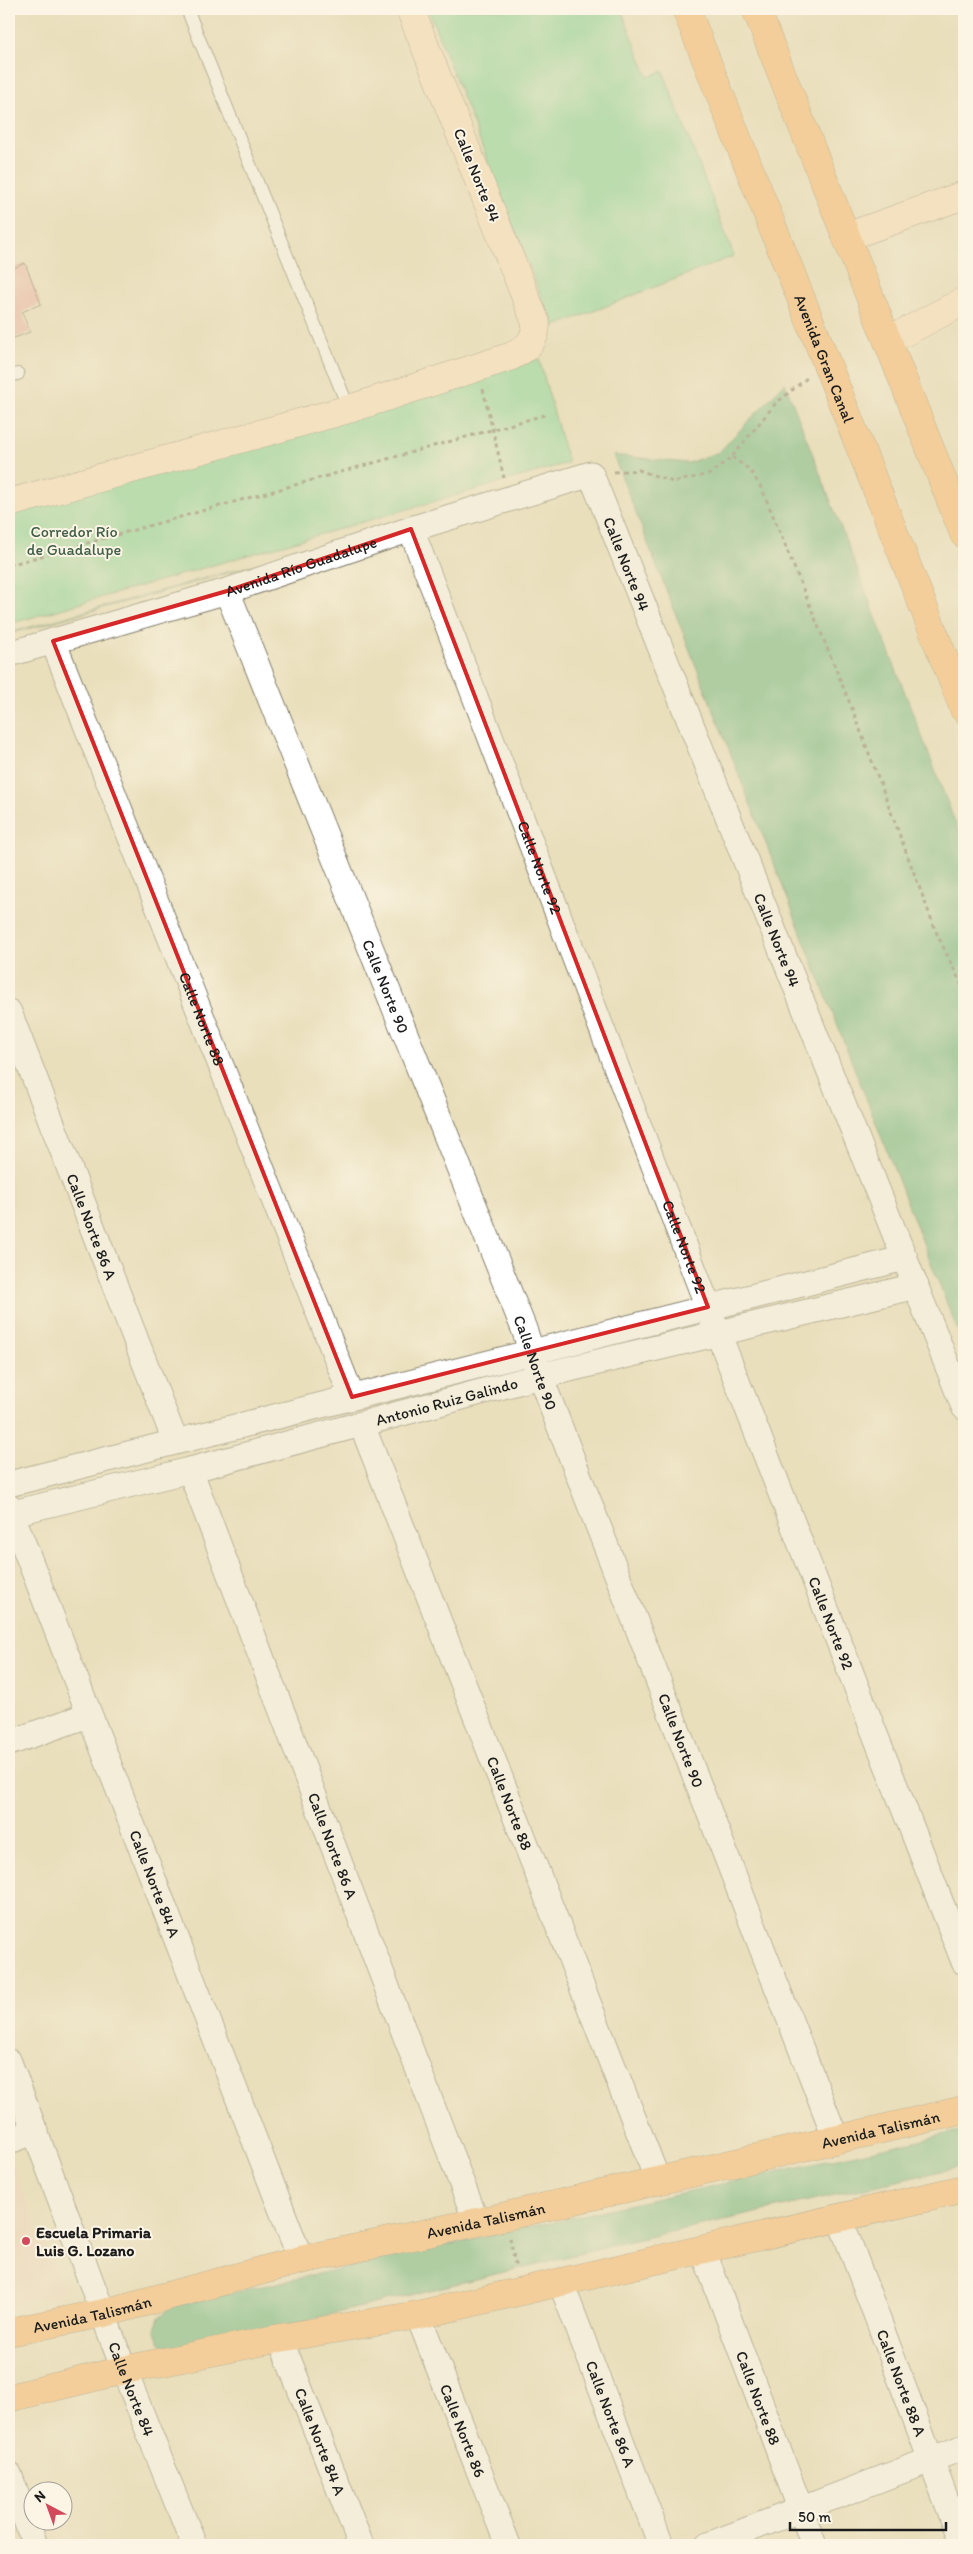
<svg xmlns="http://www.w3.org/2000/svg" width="973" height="2554" font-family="Itim,sans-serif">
<rect width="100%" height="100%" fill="#fcf5e5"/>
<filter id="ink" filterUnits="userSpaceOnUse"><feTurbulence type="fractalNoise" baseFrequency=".02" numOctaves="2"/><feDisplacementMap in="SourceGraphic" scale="10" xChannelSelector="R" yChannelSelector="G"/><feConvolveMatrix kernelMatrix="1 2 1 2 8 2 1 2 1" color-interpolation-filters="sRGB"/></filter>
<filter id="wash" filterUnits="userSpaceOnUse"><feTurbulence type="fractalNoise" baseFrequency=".0096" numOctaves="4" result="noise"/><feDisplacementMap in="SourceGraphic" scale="20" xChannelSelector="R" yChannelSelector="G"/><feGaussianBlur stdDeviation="1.12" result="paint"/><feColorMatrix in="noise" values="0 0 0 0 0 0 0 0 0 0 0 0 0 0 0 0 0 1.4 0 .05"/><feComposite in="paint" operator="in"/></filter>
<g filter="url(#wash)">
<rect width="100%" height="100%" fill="#e9dfbb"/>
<polygon fill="#f3d4bf" points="11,2162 64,2293 9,2305 9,2163"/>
<g fill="#83d99c" stroke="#507a5c">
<polygon points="428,9 621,9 648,77 663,71 734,256 553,327"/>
<polygon points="539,359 568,463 9,624 9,493"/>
<polygon points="593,470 594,471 9,634 9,633"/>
</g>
<g fill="#6ab984" stroke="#436a50">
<polygon points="785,383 964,845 964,1347 613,455 688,463 719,452"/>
<polygon points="964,2130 964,2166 635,2240 210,2344 172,2349 160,2343 155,2329 159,2317 173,2306"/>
</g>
<g id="blocks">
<polygon fill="#eba59b" points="25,263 41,304 22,312 30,332 9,340 9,270"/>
</g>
</g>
<g filter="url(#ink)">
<use href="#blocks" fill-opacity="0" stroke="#827e6c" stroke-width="1"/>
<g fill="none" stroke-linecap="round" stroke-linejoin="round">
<g stroke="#827e6c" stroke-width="14">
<g id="lane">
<polyline points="187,9 349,409"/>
<polyline points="9,376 18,374"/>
</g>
</g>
<g stroke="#827e6c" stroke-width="27">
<g id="street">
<path id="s1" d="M411 529 708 1307 964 1962"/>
<path id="s2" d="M227 591 524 1329 540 1376 836 2139"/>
<path id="s3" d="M53 641 352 1397"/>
<path id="s4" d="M9 654 227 591 411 529 591 474 964 1407"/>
<path id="s5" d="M9 1012 175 1441"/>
<path id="s6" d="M362 1425 658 2181"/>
<path id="s7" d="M190 1470 476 2221"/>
<polyline points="9,1484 905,1258"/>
<path id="s8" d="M9 1507 301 2260"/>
<path id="s9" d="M9 1514 190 1470 540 1376 916 1286"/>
<polyline points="9,1743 88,1715"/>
<path id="s10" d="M9 2062 124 2370 194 2545"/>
<polyline points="9,2141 36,2131"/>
<path id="s11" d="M840 2219 963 2545"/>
<path id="s12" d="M703 2250 814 2545"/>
<path id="s13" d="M561 2283 661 2545"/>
<path id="s14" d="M418 2315 508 2545"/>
<path id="s15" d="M280 2338 361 2545"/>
<polyline points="9,2474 35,2545"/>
<polyline points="708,2545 964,2447"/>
</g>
</g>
<g stroke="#827e6c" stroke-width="29">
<g id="secondary">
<polyline points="846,237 964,195"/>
<polyline points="888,341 964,301"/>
<path d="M9 503 349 409 512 356C527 348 536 341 536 323L410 9"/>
</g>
</g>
<g stroke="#827e6c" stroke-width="29">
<g id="primary">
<path id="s16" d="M686 9 964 709"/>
<polyline points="756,9 964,534"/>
<path id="s17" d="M9 2332 104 2313 301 2260 506 2216 964 2110"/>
<polyline points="9,2398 124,2370 280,2338 418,2315 964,2189"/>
</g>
</g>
<g stroke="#827e6c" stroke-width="3" stroke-dasharray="4 4" stroke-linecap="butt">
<polyline points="483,389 504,478"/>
<polyline points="732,457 750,470 762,489 853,711 937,934 964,990"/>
<polyline points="614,472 639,470 673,482 710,474 732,457 775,404 807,378"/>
<polyline points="9,565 548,414"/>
<polyline points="510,2238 516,2269"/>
</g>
<use href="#lane" stroke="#fff" stroke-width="12"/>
<use href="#street" stroke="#fff" stroke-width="25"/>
<use href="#secondary" stroke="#ffe4c6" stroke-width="28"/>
<use href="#primary" stroke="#ffbb71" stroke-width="28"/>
</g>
</g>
<path d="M0 0H973V2554H0ZM411 529 708 1307 352 1397 53 641 227 591Z" fill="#e9dfbb" fill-opacity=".55" fill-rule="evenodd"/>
<path fill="none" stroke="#d62828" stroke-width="4" stroke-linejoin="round" d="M411 529 708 1307 352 1397 53 641 227 591Z"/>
<circle fill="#d1495b" stroke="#fcf5e5" stroke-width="2" cx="26" cy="2241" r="5"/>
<g text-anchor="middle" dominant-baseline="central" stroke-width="4" stroke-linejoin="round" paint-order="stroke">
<g font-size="16" fill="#1c1c1c" stroke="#fcf5e5">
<text transform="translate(477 175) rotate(68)">Calle Norte 94</text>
<text stroke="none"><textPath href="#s16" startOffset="376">Avenida Gran Canal</textPath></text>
<text stroke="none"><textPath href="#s4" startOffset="706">Calle Norte 94</textPath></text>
<text stroke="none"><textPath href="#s4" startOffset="305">Avenida Río Guadalupe</textPath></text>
<text stroke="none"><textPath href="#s1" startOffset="362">Calle Norte 92</textPath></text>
<text stroke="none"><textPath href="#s4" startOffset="1111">Calle Norte 94</textPath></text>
<text stroke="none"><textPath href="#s2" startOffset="426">Calle Norte 90</textPath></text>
<text stroke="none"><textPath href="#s3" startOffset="406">Calle Norte 88</textPath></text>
<text stroke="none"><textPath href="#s5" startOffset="230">Calle Norte 86 A</textPath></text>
<text stroke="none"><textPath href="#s1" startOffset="768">Calle Norte 92</textPath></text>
<text stroke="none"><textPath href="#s2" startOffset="831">Calle Norte 90</textPath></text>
<text stroke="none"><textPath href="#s9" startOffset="452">Antonio Ruiz Galindo</textPath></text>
<text stroke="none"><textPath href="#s1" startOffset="1172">Calle Norte 92</textPath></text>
<text stroke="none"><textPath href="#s2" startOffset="1236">Calle Norte 90</textPath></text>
<text stroke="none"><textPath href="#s6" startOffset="406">Calle Norte 88</textPath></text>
<text stroke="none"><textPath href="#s7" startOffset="402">Calle Norte 86 A</textPath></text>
<text stroke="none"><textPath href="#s8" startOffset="404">Calle Norte 84 A</textPath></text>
<text stroke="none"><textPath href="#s17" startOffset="895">Avenida Talismán</textPath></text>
<text stroke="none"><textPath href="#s17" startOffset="490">Avenida Talismán</textPath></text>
<text stroke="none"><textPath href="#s17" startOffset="85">Avenida Talismán</textPath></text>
<text stroke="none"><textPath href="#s11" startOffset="175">Calle Norte 88 A</textPath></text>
<text stroke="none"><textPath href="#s10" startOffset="349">Calle Norte 84</textPath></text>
<text stroke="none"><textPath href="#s12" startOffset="158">Calle Norte 88</textPath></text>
<text stroke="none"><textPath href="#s13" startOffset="140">Calle Norte 86 A</textPath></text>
<text stroke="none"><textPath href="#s14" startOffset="124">Calle Norte 86</textPath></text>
<text stroke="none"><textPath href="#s15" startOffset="111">Calle Norte 84 A</textPath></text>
</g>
<g font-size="16" fill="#405e49" stroke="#fcf5e5">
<text x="74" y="531">Corredor Río<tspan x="74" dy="18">de Guadalupe</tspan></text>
</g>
<g font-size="16" font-weight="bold" fill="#1c1c1c" stroke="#fcf5e5" text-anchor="start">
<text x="36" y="2232">Escuela Primaria<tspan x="36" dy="18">Luis G. Lozano</tspan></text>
</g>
</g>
<rect width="973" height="2554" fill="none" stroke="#fcf5e5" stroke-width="30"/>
<g transform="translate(48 2506) rotate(319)"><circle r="24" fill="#fcf5e5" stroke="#a29e95"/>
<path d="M0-4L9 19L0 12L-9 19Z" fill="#d1495b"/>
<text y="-8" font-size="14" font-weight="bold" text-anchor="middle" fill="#1c1c1c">N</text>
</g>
<path d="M790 2522v8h156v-8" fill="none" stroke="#1c1c1c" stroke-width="2.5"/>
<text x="798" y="2522" font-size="15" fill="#1c1c1c" stroke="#fcf5e5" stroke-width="4" paint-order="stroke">50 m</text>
</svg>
